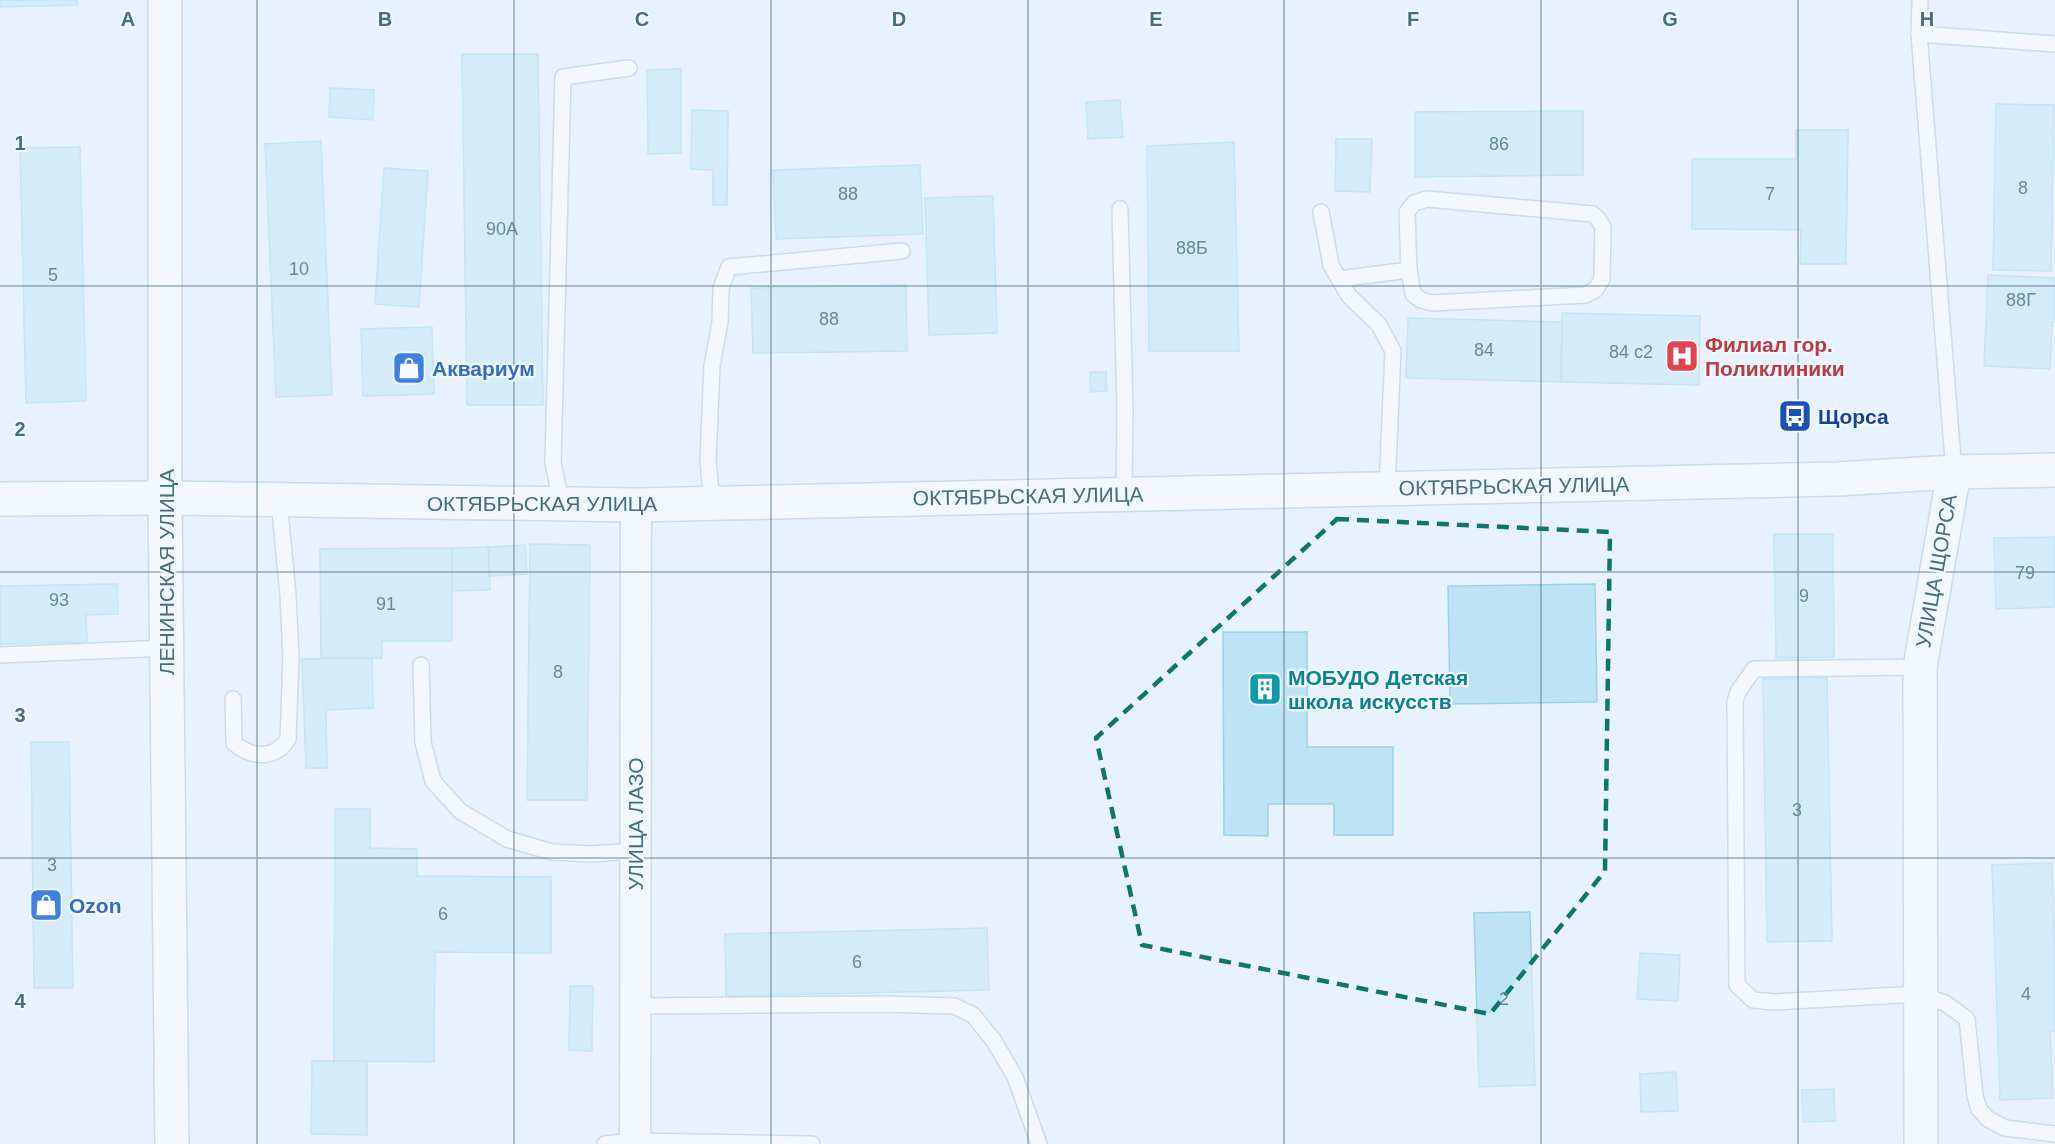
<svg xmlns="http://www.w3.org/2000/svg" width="2055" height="1144" font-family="Arial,sans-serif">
<rect width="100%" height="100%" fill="#e7f2fe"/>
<g fill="#bde3f5" stroke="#9cd2e9" stroke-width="1.5">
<polygon points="0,0 77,0 77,5 0,7"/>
<polygon points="462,54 538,54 543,405 467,405"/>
<polygon points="681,69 681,153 648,154 647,70"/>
<polygon points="330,88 374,90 373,120 329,117"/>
<polygon points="1120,100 1123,137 1088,139 1086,102"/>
<polygon points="1996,104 2054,105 2051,271 1993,270"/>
<polygon points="692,110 728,111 727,205 713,205 713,170 691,169"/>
<polygon points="1583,111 1583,175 1415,177 1415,112"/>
<polygon points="1796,130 1848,130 1846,264 1800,264 1801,230 1692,229 1692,159 1796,159"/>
<polygon points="1336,139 1372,139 1370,192 1335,191"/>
<polygon points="321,141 332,395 276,397 265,144"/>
<polygon points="1234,142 1239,351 1149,351 1147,146"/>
<polygon points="80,147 86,401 26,403 20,148"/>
<polygon points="920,165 923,234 776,239 773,170"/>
<polygon points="384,168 428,171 419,307 375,304"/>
<polygon points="993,196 997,333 929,335 925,198"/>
<polygon points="1988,275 2055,278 2055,322 2052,322 2050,369 1984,366"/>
<polygon points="906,285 907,351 753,353 751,288"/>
<polygon points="1562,313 1700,316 1699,385 1561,382"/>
<polygon points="1408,318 1562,322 1561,382 1406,378"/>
<polygon points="432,327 434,394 363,396 361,329"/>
<polygon points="1090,372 1106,372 1107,391 1091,392"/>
<polygon points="1774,534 1833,534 1834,657 1776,658"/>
<polygon points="2055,537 2055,607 1996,609 1994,538"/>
<polygon points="530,544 590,545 587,800 527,800"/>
<polygon points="525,545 527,574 490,576 488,547"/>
<polygon points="488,547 490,590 452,591 452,548"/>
<polygon points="452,548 452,641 382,641 382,658 321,658 320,549"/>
<polygon points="117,584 118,614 86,615 87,642 0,644 0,586"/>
<polygon points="1595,584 1597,702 1450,704 1448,586"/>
<polygon points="1223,632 1307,632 1307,747 1393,747 1393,835 1334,835 1334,804 1268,804 1268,836 1224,835"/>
<polygon points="372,658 373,708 326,710 327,768 306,768 302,659"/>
<polygon points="1827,678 1832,941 1767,942 1763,679"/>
<polygon points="31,742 69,742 73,988 34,988"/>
<polygon points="335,809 370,809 370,848 417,849 417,876 551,877 551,953 435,952 434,1062 334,1061"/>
<polygon points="2052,863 2055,957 2055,1031 2050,1032 2053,1098 2000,1100 1992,865"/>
<polygon points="1530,912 1535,1085 1479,1087 1474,913"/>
<polygon points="987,928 989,990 726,996 725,934"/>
<polygon points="1640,953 1680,955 1678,1001 1637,999"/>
<polygon points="570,986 593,986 592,1051 569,1050"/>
<polygon points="312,1061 367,1061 367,1135 311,1134"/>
<polygon points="1676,1072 1678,1111 1641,1112 1640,1074"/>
<polygon points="1834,1089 1835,1121 1803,1122 1802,1090"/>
</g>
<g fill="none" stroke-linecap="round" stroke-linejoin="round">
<g stroke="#a9c1ce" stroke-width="18">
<g id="service">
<polyline points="1920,0 1919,34 1954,472"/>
<polyline points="1919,34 2055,44"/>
<polygon points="1427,199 1593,214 1598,219 1603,227 1602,279 1595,290 1585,295 1433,303 1421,300 1413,294 1409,270 1407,212 1414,203"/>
<polyline points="1120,209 1125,409 1124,494"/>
<polyline points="1321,212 1331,265 1349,296 1379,325 1393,351 1387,489"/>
<polyline points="1339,279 1409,270"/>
<polyline points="712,503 708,460 712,366 720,322 721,288 729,267 902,251"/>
<polyline points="561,504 553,462 563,77 629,68"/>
<polyline points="0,655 167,648"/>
<polyline points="421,665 423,742 433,781 460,811 507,839 552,852 592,854 635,851"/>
<polyline points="1920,667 1754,669 1738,692 1735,702 1737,985 1753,1000 1774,1002 1919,994 1945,1003 1967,1019 1975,1096 1979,1109 1988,1119 2005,1128 2055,1134"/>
<path d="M233 699 234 743C251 758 275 760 288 739L291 658 288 595 279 501"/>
<polyline points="635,1006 882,1004 954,1006 973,1015 994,1041 1015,1077 1039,1144"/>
<polyline points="605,1144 635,1141 812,1144"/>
</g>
</g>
<g stroke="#a9c1ce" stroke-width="33">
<polyline id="minor" points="635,1144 636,505"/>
</g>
<g stroke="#a9c1ce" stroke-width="36">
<g id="tertiary">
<polyline points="0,499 165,498"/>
<polyline points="1921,1144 1920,667 1954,472"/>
</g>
</g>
<g stroke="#a4c1d0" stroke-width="36">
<g id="secondary">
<polyline points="165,0 165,498 172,1144"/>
<polyline points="165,498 636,505 1837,479 1954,472 2055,470"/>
</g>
</g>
<use href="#service" stroke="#fff" stroke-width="15"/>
<use href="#minor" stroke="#fff" stroke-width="30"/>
<use href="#tertiary" stroke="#fff" stroke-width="33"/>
<use href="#secondary" stroke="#fff" stroke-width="33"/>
</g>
<path d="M0 0H2055V1144H0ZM1337 519 1610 532 1605 871 1490 1014 1142 945 1096 738Z" fill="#e7f2fe" fill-opacity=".55" fill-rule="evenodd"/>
<path fill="none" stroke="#0f766e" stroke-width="4.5" stroke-dasharray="12 8" stroke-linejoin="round" d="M1337 519 1610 532 1605 871 1490 1014 1142 945 1096 738Z"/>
<path fill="none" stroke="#496d7a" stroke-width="1.5" stroke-opacity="0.55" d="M257 0V1144M514 0V1144M771 0V1144M1028 0V1144M1284 0V1144M1541 0V1144M1798 0V1144M0 286H2055M0 572H2055M0 858H2055"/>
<defs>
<g id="hospital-square" transform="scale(1.725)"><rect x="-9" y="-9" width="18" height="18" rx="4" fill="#e0444e" stroke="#eff7ff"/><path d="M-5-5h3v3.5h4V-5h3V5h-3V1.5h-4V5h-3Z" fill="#fff"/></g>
<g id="shop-square" transform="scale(1.725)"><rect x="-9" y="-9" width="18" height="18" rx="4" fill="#3f7fe0" stroke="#eff7ff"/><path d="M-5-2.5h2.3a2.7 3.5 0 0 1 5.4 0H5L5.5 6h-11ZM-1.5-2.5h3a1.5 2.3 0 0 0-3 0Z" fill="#fff"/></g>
<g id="bus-square" transform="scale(1.725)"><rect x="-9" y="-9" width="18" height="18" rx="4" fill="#1a4fb4" stroke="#eff7ff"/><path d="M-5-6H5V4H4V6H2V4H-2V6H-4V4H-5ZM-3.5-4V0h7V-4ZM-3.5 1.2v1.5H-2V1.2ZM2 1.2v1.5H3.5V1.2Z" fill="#fff"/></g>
<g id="building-square" transform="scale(1.725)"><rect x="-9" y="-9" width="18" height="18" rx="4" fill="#0f9aa8" stroke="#eff7ff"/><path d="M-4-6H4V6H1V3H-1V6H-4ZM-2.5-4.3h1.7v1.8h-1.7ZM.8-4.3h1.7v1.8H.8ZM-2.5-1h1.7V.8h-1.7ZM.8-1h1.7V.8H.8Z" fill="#fff"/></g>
</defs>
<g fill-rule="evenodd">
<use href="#hospital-square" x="1682" y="356"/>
<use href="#shop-square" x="409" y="368"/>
<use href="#bus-square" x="1795" y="416"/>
<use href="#building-square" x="1265" y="689"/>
<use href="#shop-square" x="46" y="905"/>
</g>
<g text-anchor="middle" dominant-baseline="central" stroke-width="4.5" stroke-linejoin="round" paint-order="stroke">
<g font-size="18" fill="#668a99">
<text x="1499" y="144">86</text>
<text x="2023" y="188">8</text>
<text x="848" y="194">88</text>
<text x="1770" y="194">7</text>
<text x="502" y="229">90А</text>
<text x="1192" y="248">88Б</text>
<text x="299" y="269">10</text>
<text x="53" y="275">5</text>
<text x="2021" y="300">88Г</text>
<text x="829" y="319">88</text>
<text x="1484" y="350">84</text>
<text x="1631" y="352">84 с2</text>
<text x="2025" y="573">79</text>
<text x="1804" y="596">9</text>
<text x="59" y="600">93</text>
<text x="386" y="604">91</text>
<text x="558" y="672">8</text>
<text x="1797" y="810">3</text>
<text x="52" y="865">3</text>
<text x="443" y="914">6</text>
<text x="857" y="962">6</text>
<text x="2026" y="994">4</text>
<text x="1504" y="999">2</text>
</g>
<g font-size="21" font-weight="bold" fill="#be3a42" stroke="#eff7ff" text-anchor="start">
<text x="1705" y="344">Филиал гор.<tspan x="1705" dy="24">Поликлиники</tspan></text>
</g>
<g font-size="21" font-weight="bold" fill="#366cbe" stroke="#eff7ff" text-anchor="start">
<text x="432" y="368">Аквариум</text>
<text x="69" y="905">Ozon</text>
</g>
<g font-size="21" font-weight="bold" fill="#164399" stroke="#eff7ff" text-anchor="start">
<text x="1818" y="416">Щорса</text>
</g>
<g font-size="21" fill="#496d7a" stroke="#eff7ff">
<text transform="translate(1514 486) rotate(-1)">ОКТЯБРЬСКАЯ УЛИЦА</text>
<text transform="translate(1028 496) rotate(-1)">ОКТЯБРЬСКАЯ УЛИЦА</text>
<text x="542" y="503">ОКТЯБРЬСКАЯ УЛИЦА</text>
<text transform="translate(1936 571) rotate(-80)">УЛИЦА ЩОРСА</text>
<text transform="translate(166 572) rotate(-90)">ЛЕНИНСКАЯ УЛИЦА</text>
<text transform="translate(635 824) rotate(-90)">УЛИЦА ЛАЗО</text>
</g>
<g font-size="21" font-weight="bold" fill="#0d838f" stroke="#eff7ff" text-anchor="start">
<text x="1288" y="677">МОБУДО Детская<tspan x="1288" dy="24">школа искусcтв</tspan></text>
</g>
</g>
<g font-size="20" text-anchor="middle" font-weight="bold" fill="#496d7a" stroke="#eff7ff" stroke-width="4.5" stroke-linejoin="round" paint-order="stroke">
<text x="128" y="26">A</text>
<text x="385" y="26">B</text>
<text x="642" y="26">C</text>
<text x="899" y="26">D</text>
<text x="1156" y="26">E</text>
<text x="1413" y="26">F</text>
<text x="1670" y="26">G</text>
<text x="1927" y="26">H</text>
<text x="20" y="150">1</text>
<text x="20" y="436">2</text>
<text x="20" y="722">3</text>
<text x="20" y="1008">4</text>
</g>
</svg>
